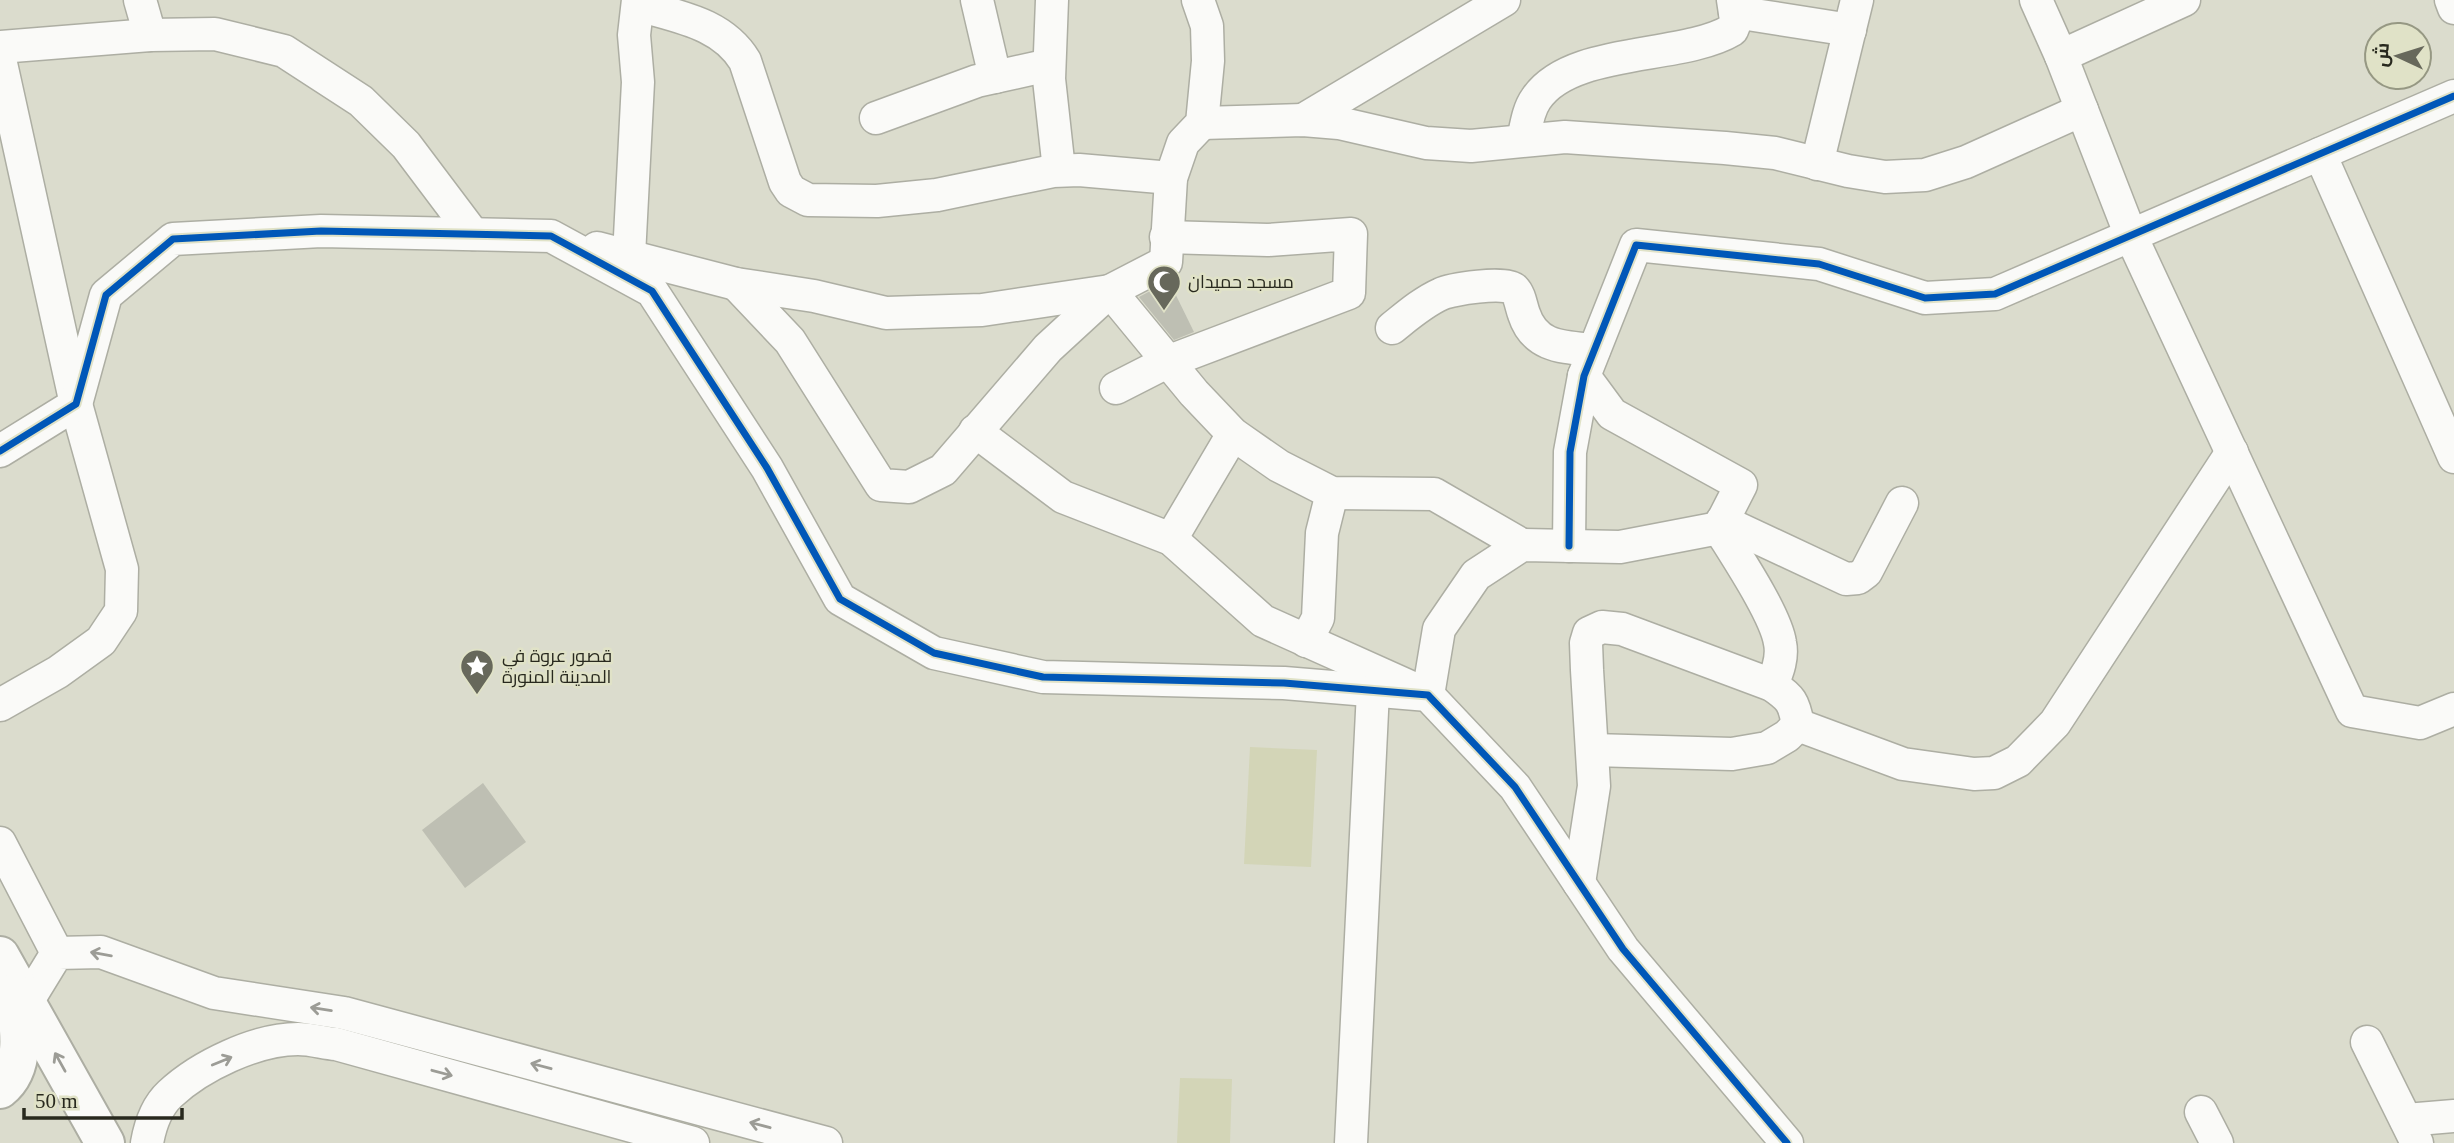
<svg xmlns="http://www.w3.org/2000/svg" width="2454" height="1143" font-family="'Times New Roman',Cairo,serif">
<rect width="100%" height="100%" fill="#dbdccd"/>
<g fill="#d3d5b7">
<polygon points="1250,747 1317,750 1311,867 1244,864"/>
<polygon points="1180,1078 1232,1079 1230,1143 1177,1143"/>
</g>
<g fill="#bebfb3">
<polygon points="1169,281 1194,332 1174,340 1139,297"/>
<polygon points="483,783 526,842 465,888 422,830"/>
</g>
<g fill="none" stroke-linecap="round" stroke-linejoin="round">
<g stroke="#adaea3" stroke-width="35">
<g id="minor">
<polyline points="140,0 150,35"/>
<polyline points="977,0 995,77"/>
<polyline points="1052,0 1049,79 1059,170"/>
<polyline points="2036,0 2061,56 2184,0"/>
<polyline points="2451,0 2454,8"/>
<path d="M638 5C678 17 722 23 745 61L785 182 791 191 808 200 877 201 937 195 1053 171 1079 170 1171 178"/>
<polyline points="1735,12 1850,30"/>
<polyline points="0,47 150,35 215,34 284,51 361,101 406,145 473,234"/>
<polyline points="2061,56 2131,236 2352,711 2420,723 2454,709"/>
<polyline points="0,59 76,404 122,569 121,611 101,641 58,672 0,705"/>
<polyline points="876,118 977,81 1049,65"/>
<polyline points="1303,120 1504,0"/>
<polyline points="1202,123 1303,120 1339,123 1426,143 1471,146 1565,137 1725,148 1775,153 1848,171 1885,177 1925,175 1966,162 2082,110"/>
<path d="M1523 140C1526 127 1528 110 1536 99 1570 47 1682 60 1732 30L1736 20 1733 0"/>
<polyline points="2320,154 2454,457"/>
<polyline points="1817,164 1857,0"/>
<polyline points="597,248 736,284 814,296 886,313 982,310 1110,291 1194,393 1233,434 1279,466 1332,493 1434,494 1522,545"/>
<polyline points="629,256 638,82 634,35 638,0"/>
<polyline points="736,284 790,341 881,485 909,487 943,470 1048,348 1110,291 1166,262 1171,178 1183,143 1202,123 1208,61 1207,26 1198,0"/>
<path d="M1392 328C1407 316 1423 302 1441 294 1451 289 1506 281 1514 289 1520 295 1521 306 1524 314 1535 348 1564 347 1594 350"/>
<polyline points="1116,388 1167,362 1349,293 1351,234 1268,240 1166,237"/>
<polyline points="975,431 1063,497 1171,539 1263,621 1428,695 1439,629 1476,575 1522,545 1620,547 1719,528 1741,485 1612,414 1584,376"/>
<polyline points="0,451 76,404 106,295 173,239 321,231 551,236 652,291 767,468 840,599 934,653 1043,677 1284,683 1428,695 1515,787 1623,949 1787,1143"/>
<polyline points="1722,521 1846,579 1858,578 1866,572 1902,503"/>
<path d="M1719 528C1735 554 1776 615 1780 643 1783 657 1778 671 1772 685"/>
<polyline points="1171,539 1233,434"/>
<polyline points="1569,546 1570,452 1584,376 1636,245 1819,264 1925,298 1995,294 2454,96"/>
<polyline points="1306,641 1318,618 1322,533 1332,493"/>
<polyline points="1798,725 1903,764 1974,774 1994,773 2018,761 2055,723 2232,452"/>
<polyline points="1593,750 1732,754 1767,748 1787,736 1798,725"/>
<polyline points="0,843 57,953"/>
<path d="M1579 883 1594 786 1587 670 1586 643 1589 633 1602 627 1622 629 1772 685C1791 698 1794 702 1798 725"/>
<polyline points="27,1002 57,953 101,952 214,993 344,1013 826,1143"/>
<polyline points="2367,1042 2417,1143"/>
<polyline points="2201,1112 2217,1143"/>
<polyline points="2406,1120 2454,1116"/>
<path d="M147 1143C150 1126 157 1106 170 1094 200 1066 256 1039 298 1039 311 1039 324 1043 336 1044L693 1143"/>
<polyline points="1351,1143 1373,691"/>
</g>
</g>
<g stroke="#adaea3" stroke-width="42">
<g id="major">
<polyline points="0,956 105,1143"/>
<path d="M0 1089C28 1067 19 1023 14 993"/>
</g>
</g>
<use href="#minor" stroke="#fafaf8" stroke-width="32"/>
<use href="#major" stroke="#fafaf8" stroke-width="38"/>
<g stroke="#e0e2c7" stroke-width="11">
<g id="cycleway">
<polyline points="0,451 76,404 106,295 173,239 321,231 551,236 652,291 767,468 840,599 934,653 1043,677 1284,683 1428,695 1515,787 1623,949 1787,1143"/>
<polyline points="1569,546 1570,452 1584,376 1636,245 1819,264 1925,298 1995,294 2454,96"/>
</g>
</g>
<use href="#cycleway" stroke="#0057b8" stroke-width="7"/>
</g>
<defs><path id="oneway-shaft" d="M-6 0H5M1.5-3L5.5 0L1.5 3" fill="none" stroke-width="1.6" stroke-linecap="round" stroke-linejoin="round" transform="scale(1.75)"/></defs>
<g stroke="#9c9c96">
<use href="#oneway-shaft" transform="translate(101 954) rotate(-170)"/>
<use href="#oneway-shaft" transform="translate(321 1009) rotate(-171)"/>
<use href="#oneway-shaft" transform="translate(222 1061) rotate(-22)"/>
<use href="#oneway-shaft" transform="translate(60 1062) rotate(-119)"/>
<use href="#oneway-shaft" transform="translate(541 1066) rotate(-165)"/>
<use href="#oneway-shaft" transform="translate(442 1073) rotate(15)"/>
<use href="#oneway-shaft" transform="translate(760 1125) rotate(-165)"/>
</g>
<defs>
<g id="mosque-pin" transform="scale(1.75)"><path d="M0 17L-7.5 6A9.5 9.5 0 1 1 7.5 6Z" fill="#67685b" stroke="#e0e2c7"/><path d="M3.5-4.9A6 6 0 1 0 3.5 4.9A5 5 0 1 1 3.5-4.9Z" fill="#fff"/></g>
<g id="sight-pin" transform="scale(1.75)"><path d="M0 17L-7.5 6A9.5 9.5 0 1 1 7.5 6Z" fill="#67685b" stroke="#e0e2c7"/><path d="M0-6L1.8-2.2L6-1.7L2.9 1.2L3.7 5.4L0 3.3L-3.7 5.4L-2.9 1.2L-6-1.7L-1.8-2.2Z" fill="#fff"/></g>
</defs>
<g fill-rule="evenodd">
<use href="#mosque-pin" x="1164" y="282"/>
<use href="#sight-pin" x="477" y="666"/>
</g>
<g text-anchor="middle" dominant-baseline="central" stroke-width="5" stroke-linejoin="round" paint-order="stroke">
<g font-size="18" fill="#28291e" stroke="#e0e2c7" text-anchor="start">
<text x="1188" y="282">مسجد حميدان</text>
<text x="502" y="656">قصور عروة في<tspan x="502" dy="21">المدينة المنورة</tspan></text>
</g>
</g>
<g transform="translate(2398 56) rotate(274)"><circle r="33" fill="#e0e2c7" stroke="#969883" stroke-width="2"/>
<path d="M0-5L12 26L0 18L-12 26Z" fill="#67685b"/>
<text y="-10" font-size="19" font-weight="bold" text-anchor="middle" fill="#28291e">ش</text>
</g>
<path d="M24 1108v10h158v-10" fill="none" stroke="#28291e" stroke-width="3.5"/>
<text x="35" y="1108" font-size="21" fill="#28291e" stroke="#e0e2c7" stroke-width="5" paint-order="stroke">50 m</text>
</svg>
